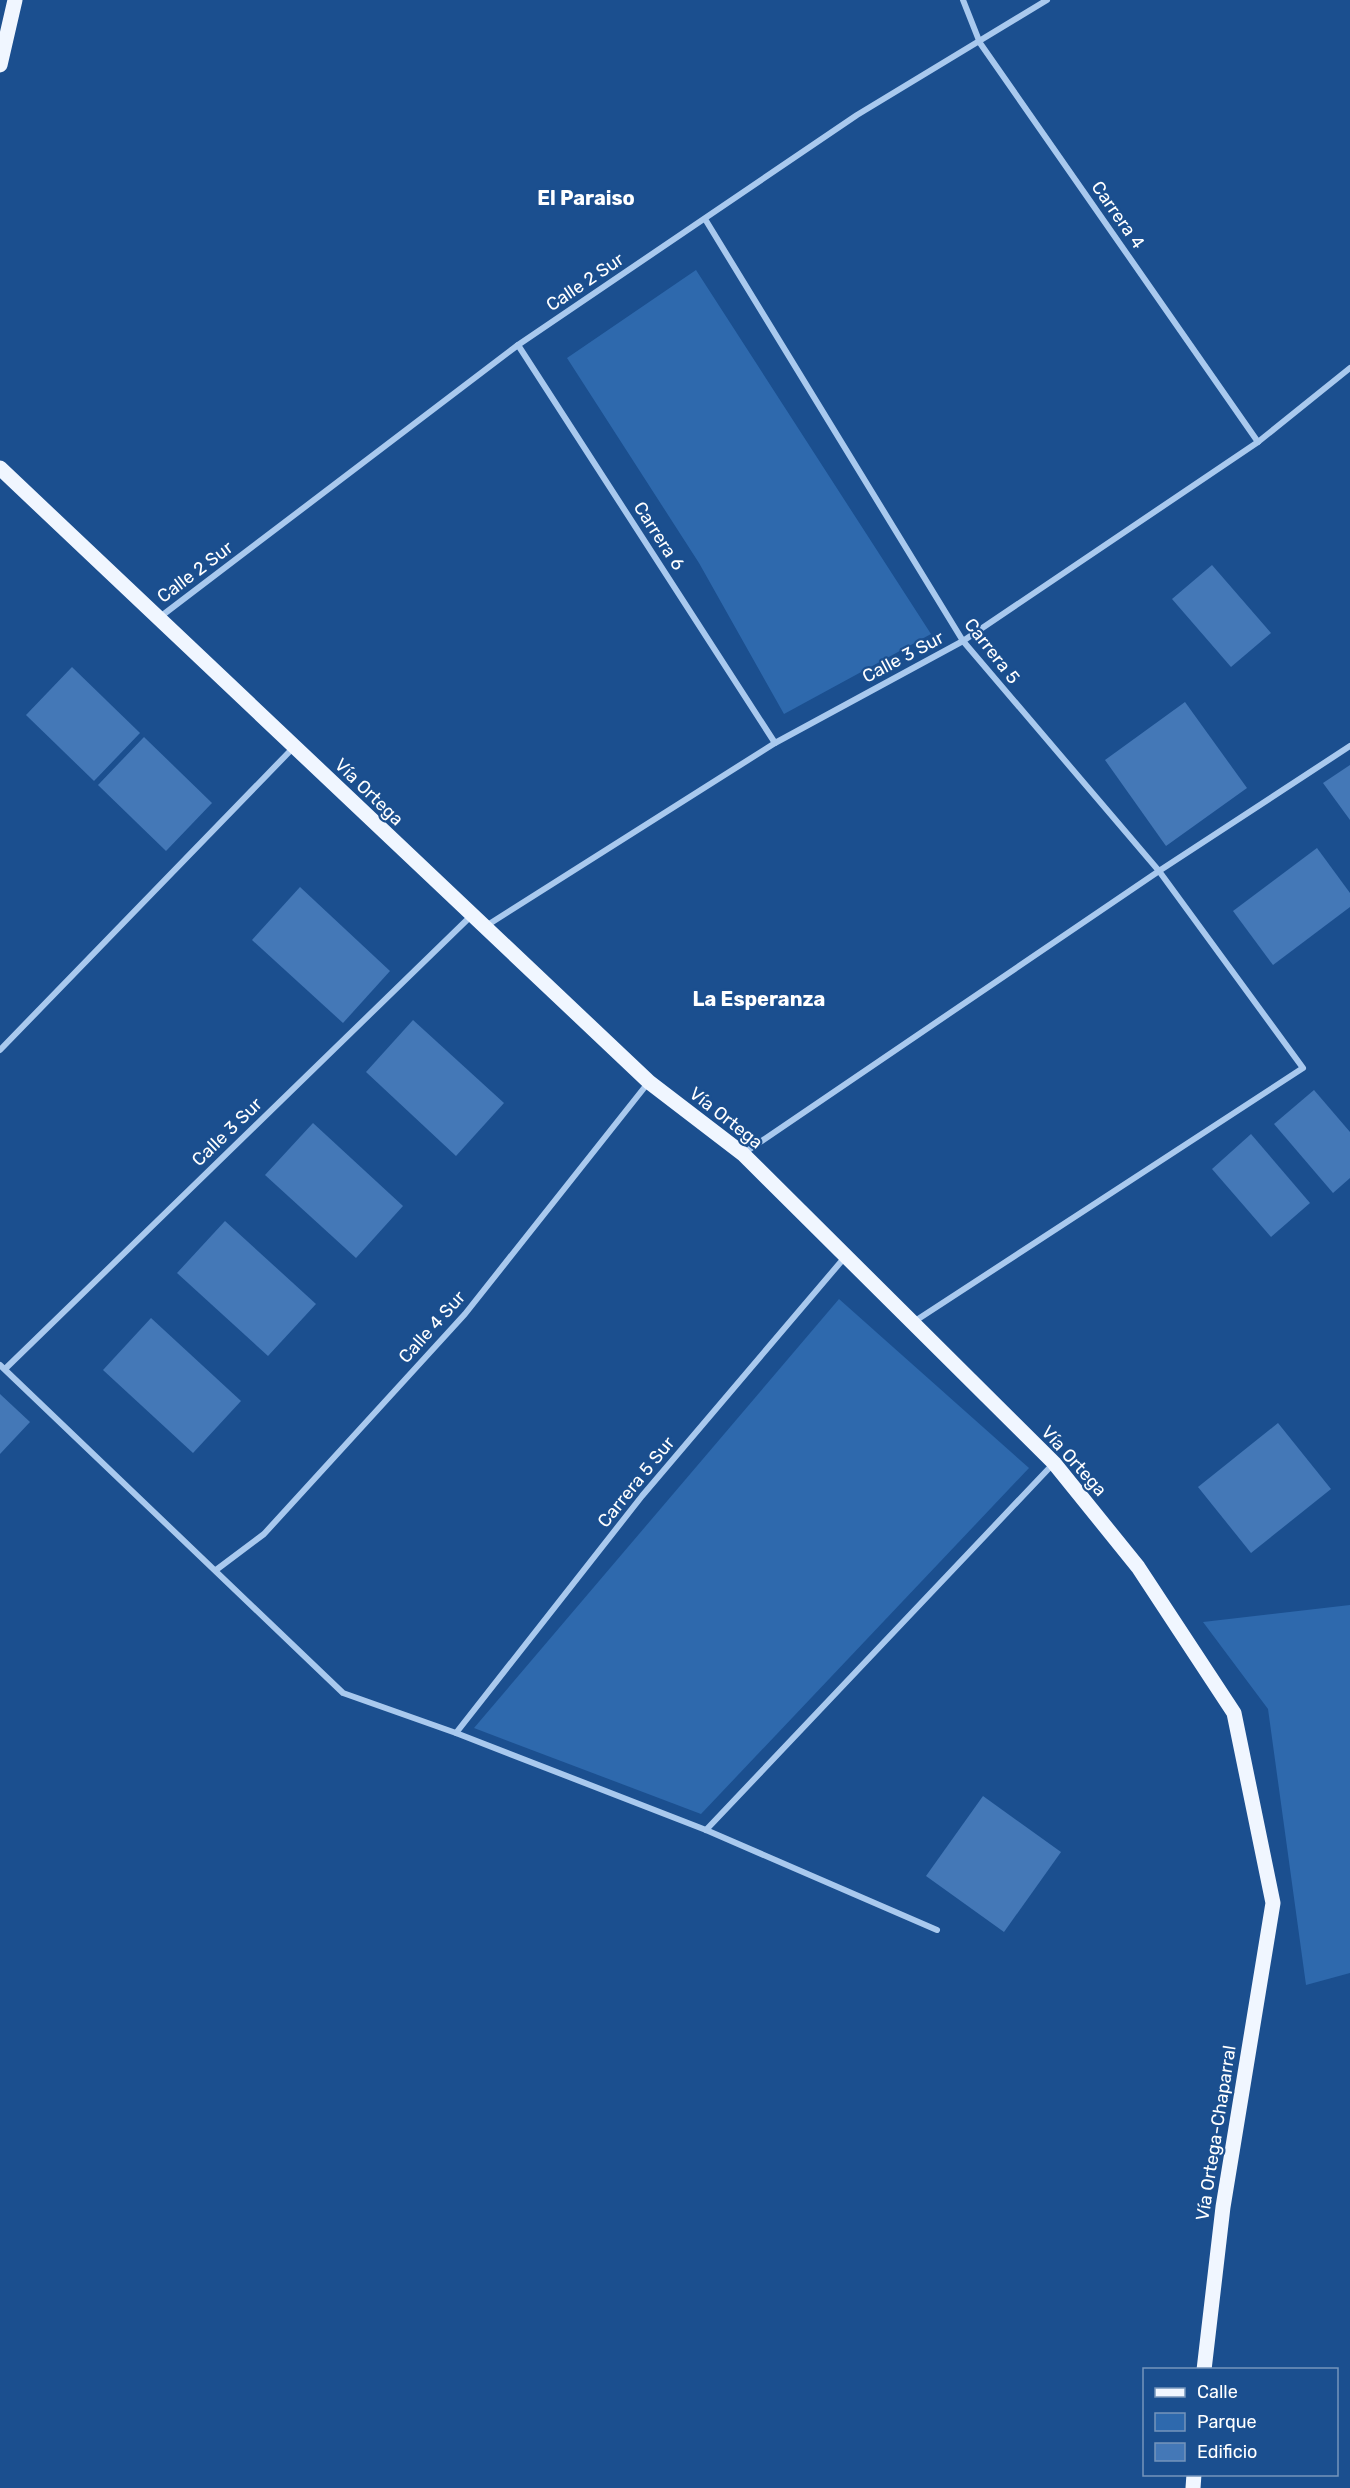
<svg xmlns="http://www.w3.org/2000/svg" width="1350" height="2488" font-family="Rubik,sans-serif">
<rect width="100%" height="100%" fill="#1b4f8f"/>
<g fill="#2e69ad">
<polygon points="696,270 931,634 784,714 699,563 567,358"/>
<polygon points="839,1299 1029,1468 701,1814 474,1728"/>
<polygon points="1350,1605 1350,1973 1306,1985 1268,1709 1203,1622"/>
</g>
<g fill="#4478b7">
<polygon points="1212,565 1271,633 1231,667 1172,599"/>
<polygon points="72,667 140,733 94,781 26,715"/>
<polygon points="1185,702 1247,788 1166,846 1105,760"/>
<polygon points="144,737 212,803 166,851 98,785"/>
<polygon points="1350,765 1350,820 1323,783"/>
<polygon points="1317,848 1350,893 1350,907 1273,965 1233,911"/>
<polygon points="300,887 390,971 343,1023 252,940"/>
<polygon points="413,1020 504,1103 456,1156 366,1072"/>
<polygon points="1314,1090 1350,1132 1350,1178 1333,1193 1274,1124"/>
<polygon points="313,1123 403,1206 356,1258 265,1175"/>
<polygon points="1251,1134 1310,1203 1271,1237 1212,1169"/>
<polygon points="225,1221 316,1304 268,1356 177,1273"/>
<polygon points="151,1318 241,1401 193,1453 103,1370"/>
<polygon points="0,1394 30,1422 0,1454"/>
<polygon points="1278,1423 1331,1489 1251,1553 1198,1487"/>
<polygon points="983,1796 1061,1852 1004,1932 926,1876"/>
</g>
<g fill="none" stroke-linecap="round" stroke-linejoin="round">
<g stroke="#a9c9ee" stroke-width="6">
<polyline points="963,0 980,43 1258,442"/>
<polyline points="705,219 963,641 1159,871 1303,1068 912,1323"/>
<polyline points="518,345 775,743"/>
<polyline points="160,617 518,345 857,115 1047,0"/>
<polyline points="486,926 775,743 963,641 1258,442 1350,368"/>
<polyline points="0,1050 293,748"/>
<polyline points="744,1153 1159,871 1350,746"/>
<polyline points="0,1365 343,1693 456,1733 706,1830 937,1930"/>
<polyline points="5,1369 471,916"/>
<polyline points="216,1570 264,1534 465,1314 648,1083"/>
<polyline points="456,1733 642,1496 845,1257"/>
<polyline points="706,1830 1054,1463"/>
</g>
<g stroke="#f0f6ff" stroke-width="15">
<polyline points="0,65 15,0"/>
<polyline points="0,468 649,1082 743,1154 1054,1463 1138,1567 1234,1713 1273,1903 1223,2207 1204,2370"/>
<polyline points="1193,2488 1194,2474"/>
</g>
</g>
<g text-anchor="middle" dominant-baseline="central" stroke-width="4.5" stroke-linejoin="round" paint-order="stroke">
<g font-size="18" fill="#fff" stroke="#1b4f8f">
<text transform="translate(1118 215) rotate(55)">Carrera 4</text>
<text transform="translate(585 282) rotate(-34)">Calle 2 Sur</text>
<text transform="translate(659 536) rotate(57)">Carrera 6</text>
<text transform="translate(195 572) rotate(-37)">Calle 2 Sur</text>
<text transform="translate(992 651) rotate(52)">Carrera 5</text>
<text transform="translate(903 657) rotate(-28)">Calle 3 Sur</text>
<text transform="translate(369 792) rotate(44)">Vía Ortega</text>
<text transform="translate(726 1118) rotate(38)">Vía Ortega</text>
<text transform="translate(227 1132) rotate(-44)">Calle 3 Sur</text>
<text transform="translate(432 1327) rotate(-48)">Calle 4 Sur</text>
<text transform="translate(1074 1461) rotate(48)">Vía Ortega</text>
<text transform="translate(636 1482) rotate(-51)">Carrera 5 Sur</text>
<text transform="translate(1216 2133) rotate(-81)">Vía Ortega-Chaparral</text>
</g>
<g font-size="20" font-weight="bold" fill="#fff" stroke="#1b4f8f">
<text x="586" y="198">El Paraiso</text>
<text x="759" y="999">La Esperanza</text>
</g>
</g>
<rect x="1143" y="2368" width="195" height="108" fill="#1b4f8f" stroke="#7695bc" stroke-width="1.5"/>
<rect x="1155" y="2388" width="30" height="9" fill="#f0f6ff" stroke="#7695bc" stroke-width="1.5"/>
<text x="1197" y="2398" font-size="18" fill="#ffffff">Calle</text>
<rect x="1155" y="2413" width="30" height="18" fill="#2e69ad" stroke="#7695bc" stroke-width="1.5"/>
<text x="1197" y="2428" font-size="18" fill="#ffffff">Parque</text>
<rect x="1155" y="2443" width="30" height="18" fill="#4478b7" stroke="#7695bc" stroke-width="1.5"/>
<text x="1197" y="2458" font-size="18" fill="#ffffff">Edificio</text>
</svg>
